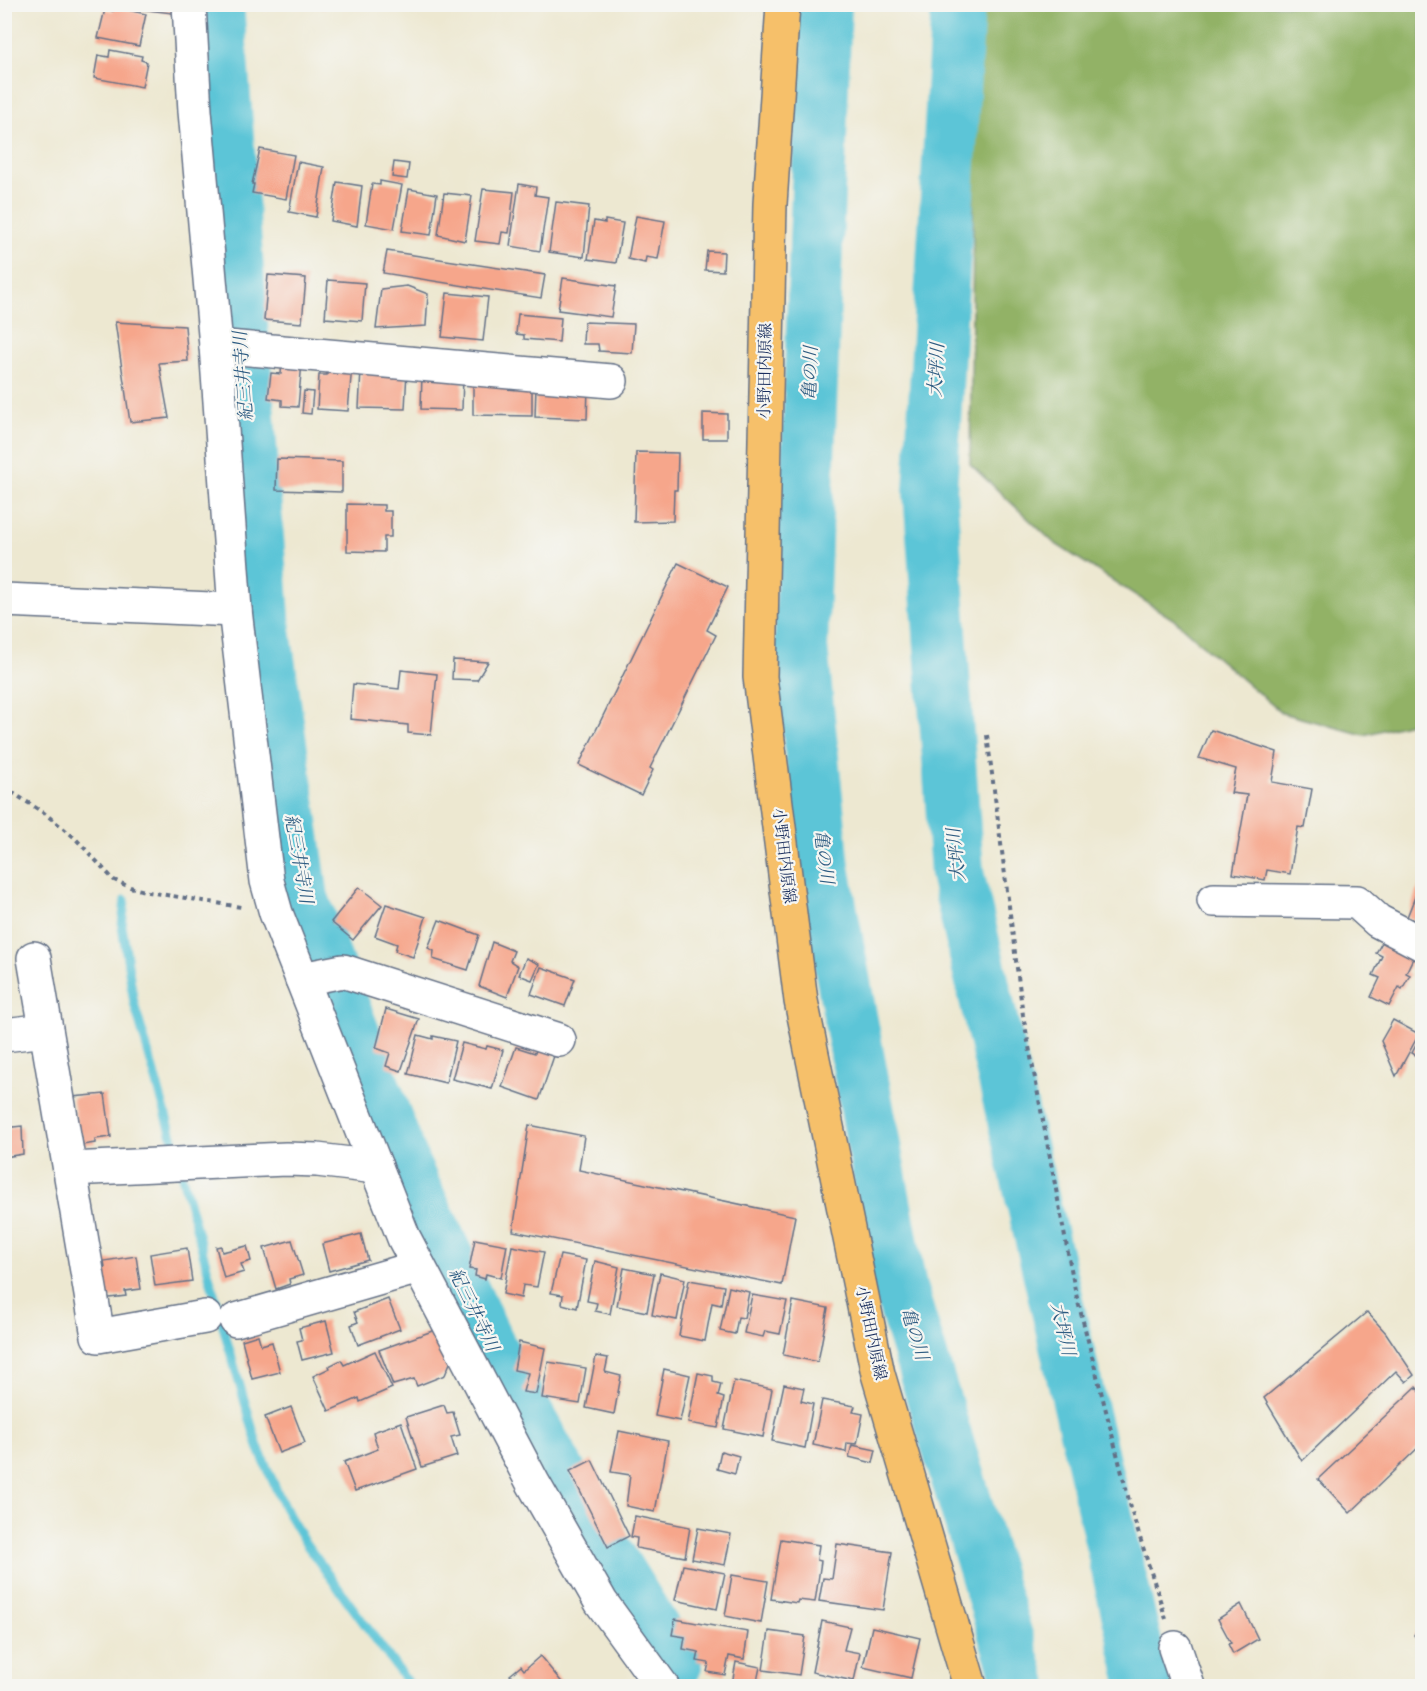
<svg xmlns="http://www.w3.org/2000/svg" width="1427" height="1691" font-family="'Old Standard TT','Noto Serif JP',serif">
<rect width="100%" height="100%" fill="#f6f6f2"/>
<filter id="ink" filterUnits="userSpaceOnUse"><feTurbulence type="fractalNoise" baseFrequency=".0167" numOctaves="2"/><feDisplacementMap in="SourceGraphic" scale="12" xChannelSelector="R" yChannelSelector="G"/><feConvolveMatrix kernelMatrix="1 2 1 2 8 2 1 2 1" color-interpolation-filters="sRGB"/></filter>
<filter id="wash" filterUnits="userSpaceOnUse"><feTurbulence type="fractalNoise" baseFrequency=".008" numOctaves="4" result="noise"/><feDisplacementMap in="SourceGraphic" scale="24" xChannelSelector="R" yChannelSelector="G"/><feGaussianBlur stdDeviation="1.35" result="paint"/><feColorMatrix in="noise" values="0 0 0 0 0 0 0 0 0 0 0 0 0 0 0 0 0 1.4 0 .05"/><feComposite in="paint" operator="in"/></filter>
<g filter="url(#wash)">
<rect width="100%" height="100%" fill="#ede8d1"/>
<polygon fill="#92b266" stroke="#567062" stroke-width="1.5" points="976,5 1422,5 1422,720 1364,735 1282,713 1209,651 1176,621 1054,543 970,464"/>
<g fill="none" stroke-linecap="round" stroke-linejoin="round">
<g stroke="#5bc5d7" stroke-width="9">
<polyline points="125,900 122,926 134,1003 174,1143"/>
<polyline points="182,1176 229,1348 258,1447 284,1507 306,1544 410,1686"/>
<polyline points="675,1665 690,1686"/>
</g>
<g stroke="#5bc5d7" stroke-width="54">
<polyline points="217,4 264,631 302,899 404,1167 489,1347 578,1507 675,1665"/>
<polyline points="825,4 801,647 823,868 900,1288 1021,1686"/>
<polyline points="958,4 930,492 957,873 1145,1686"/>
</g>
</g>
<g id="blocks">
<g fill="#f6a68b">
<polygon points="124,4 179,4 180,14 123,7"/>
<polygon points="304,4 325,4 324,9"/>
<polygon points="114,7 146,14 139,46 98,38 105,9 113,11"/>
<polygon points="110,50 142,56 141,60 147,62 142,87 94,78 98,55 109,57"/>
<polygon points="260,149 294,155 286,199 252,193 254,184 252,184"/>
<polygon points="298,162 324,167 316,217 289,212"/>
<polygon points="394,162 409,164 407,179 392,177"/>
<polygon points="380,181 402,185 394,229 366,224 372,184 380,185"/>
<polygon points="337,182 362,186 357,226 331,221"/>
<polygon points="519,184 536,187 535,195 548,197 540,251 510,246"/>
<polygon points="409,189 437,194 431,235 402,231"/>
<polygon points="483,189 514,192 509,233 502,232 500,244 475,241"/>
<polygon points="444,193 472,196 465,241 438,235"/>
<polygon points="556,202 589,206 584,257 549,252"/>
<polygon points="636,216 665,221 658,259 646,257 645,263 628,259"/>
<polygon points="605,220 623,223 616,263 588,259 594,221 605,223"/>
<polygon points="387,251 545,275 541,298 383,273"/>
<polygon points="707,251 724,252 723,271 705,270"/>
<polygon points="268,275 306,278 302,323 264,320"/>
<polygon points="563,278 616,286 611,317 558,310"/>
<polygon points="328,280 365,283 362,321 325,318"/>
<polygon points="407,286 428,294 426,326 376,329 381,289"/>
<polygon points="447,293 488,297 483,341 442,337"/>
<polygon points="518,314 561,318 559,342 524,339 524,335 516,334"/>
<polygon points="115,322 185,326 188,361 159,363 169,418 130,422"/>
<polygon points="584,322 634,324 632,353 599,351 598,344 583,344"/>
<polygon points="282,361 302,362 298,407 282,406 282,400 268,398 271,373 281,374"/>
<polygon points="327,364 352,366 348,411 317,409 319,375 327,375"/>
<polygon points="361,370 407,371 405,409 359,408"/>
<polygon points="422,373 463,375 462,410 421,409"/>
<polygon points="473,382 532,383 532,416 473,415"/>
<polygon points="536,386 588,387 587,419 535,417"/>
<polygon points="304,391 313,392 311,414 302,413"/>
<polygon points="703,413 727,414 727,439 703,439"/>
<polygon points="636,452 678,453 677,490 674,490 673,521 634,522"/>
<polygon points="277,459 342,461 342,492 276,490"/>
<polygon points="347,504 384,505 384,511 391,511 391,537 384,537 384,552 347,551"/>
<polygon points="678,563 728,587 707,630 716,635 650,768 653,770 641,795 579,765"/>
<polygon points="453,660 488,662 477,680 452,679"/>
<polygon points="401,670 437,674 431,735 408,733 408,725 350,719 353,684 399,689"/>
<polygon points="1211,730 1277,752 1272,782 1312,789 1305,828 1298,827 1290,874 1267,870 1265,880 1233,874 1247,795 1231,793 1236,769 1199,758"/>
<polygon points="1422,879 1422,923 1407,917"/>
<polygon points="359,887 382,905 353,940 331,922"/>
<polygon points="386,904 426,917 413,957 395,951 397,944 375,936"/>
<polygon points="439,920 479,935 468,970 433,959 434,951 428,948"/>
<polygon points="1384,939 1415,954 1406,973 1410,975 1402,989 1399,987 1389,1006 1371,997 1380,978 1373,975 1382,956 1376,953"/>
<polygon points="492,942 514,951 510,961 518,966 507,997 479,986"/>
<polygon points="526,958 539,964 532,980 519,975"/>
<polygon points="541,967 575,979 565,1006 531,994"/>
<polygon points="4,977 6,977 8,992 4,993"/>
<polygon points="386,1009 419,1019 401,1071 386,1066 390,1053 376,1048"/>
<polygon points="1393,1020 1419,1034 1396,1076 1381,1041"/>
<polygon points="1422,1034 1422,1059 1412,1053"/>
<polygon points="418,1035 433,1039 433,1036 456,1041 446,1083 408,1074"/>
<polygon points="462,1043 486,1049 487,1046 503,1050 492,1089 452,1079"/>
<polygon points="516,1047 535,1053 537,1047 555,1053 539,1100 502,1087"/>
<polygon points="105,1094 111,1137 95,1139 95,1143 83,1145 81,1133 78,1133 72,1097"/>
<polygon points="529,1125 584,1136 579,1170 795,1216 782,1285 513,1231"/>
<polygon points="22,1126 23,1154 4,1157 4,1128"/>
<polygon points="361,1234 368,1260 329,1271 322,1244"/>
<polygon points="475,1239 507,1245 501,1278 486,1274 485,1279 475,1276 476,1270 469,1269"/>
<polygon points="292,1240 303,1275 289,1279 290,1284 276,1289 264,1248"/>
<polygon points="221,1246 222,1252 247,1246 251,1261 241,1264 244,1272 224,1278 216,1247"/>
<polygon points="512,1246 544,1252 537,1287 523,1285 521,1298 503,1294"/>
<polygon points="187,1248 192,1281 155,1286 150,1254"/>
<polygon points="560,1255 586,1260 577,1308 562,1304 563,1295 551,1293"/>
<polygon points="136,1256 141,1289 125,1291 126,1296 101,1299 96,1268 105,1267 104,1261"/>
<polygon points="595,1261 619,1267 610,1314 595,1311 597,1303 587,1301"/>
<polygon points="624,1268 654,1274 647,1312 617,1306"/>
<polygon points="660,1273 685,1279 677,1320 652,1315"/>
<polygon points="689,1280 724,1286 721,1305 712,1303 705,1341 679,1336"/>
<polygon points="729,1287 749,1292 744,1318 738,1317 735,1334 720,1331"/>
<polygon points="752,1295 787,1301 780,1334 765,1331 763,1337 744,1333"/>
<polygon points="388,1299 400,1329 358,1345 351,1325 358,1322 354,1312"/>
<polygon points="793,1301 828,1308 818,1362 783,1355"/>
<polygon points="1367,1312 1386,1333 1414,1375 1406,1382 1396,1371 1302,1461 1264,1398"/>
<polygon points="326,1321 334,1352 302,1360 297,1341 302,1340 299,1328"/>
<polygon points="438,1329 450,1363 445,1375 417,1386 414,1379 393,1385 379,1350"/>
<polygon points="258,1335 261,1345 272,1342 280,1372 252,1379 242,1340"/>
<polygon points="519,1342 545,1348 536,1394 523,1392 528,1373 514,1370"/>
<polygon points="375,1351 392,1388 360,1402 359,1398 329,1411 313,1376 330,1368 329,1366 341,1360 344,1365"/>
<polygon points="596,1356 608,1358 605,1372 621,1376 614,1414 586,1408"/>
<polygon points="548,1362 586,1368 580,1404 542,1398"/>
<polygon points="664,1369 690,1375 680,1421 655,1416"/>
<polygon points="698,1373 713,1376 713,1382 721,1384 718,1396 724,1398 718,1428 688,1423"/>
<polygon points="734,1381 772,1389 763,1437 724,1429"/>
<polygon points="784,1384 804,1388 801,1401 813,1404 805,1448 772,1441"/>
<polygon points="1416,1387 1422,1394 1422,1444 1350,1513 1318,1479"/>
<polygon points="822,1400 855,1406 853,1412 863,1414 857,1444 847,1443 846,1452 813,1445"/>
<polygon points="444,1405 447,1413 453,1412 460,1435 451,1437 457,1456 422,1467 406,1417"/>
<polygon points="291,1407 305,1443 279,1453 265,1417"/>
<polygon points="401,1422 417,1469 355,1491 344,1462 378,1449 373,1432"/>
<polygon points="619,1431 668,1441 655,1512 626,1506 630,1475 611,1472"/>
<polygon points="852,1445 876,1450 873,1463 849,1457"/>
<polygon points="721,1451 739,1456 735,1474 717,1469"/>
<polygon points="592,1460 629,1536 608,1547 570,1471"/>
<polygon points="635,1516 690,1527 685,1557 636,1548 637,1538 631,1537"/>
<polygon points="698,1528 731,1534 725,1565 692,1559"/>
<polygon points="781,1539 819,1545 817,1560 821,1561 815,1602 798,1600 797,1603 771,1599"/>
<polygon points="837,1544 892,1552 883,1610 819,1601 823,1578 832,1579"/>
<polygon points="683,1565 725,1573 717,1609 675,1600"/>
<polygon points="732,1575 768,1581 761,1623 725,1616"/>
<polygon points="1241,1604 1258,1639 1233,1654 1228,1644 1231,1643 1218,1619"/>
<polygon points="675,1619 748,1632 744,1659 729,1656 725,1675 707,1672 709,1663 697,1661 699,1652 683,1649 685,1637 672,1635"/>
<polygon points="822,1621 850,1627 844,1650 860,1653 854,1681 812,1672"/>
<polygon points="1422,1624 1422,1645 1414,1635"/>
<polygon points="872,1627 920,1638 911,1678 863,1667"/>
<polygon points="769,1631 805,1636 799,1675 763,1670"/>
<polygon points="540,1656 565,1686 520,1686 510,1675 521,1666 524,1670"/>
<polygon points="736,1662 760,1667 756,1686 732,1684"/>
</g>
</g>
</g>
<g filter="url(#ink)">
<use href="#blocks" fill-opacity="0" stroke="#647086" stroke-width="1.5"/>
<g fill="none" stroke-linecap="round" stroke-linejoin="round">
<g stroke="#647086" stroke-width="36">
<g id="minor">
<polyline points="189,4 195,111 216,346 235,610 267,881 276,913 404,1238 533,1483 601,1602 662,1686"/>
<polyline points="216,346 611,381"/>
<polyline points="4,600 235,610"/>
<polyline points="1214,900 1357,902 1378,921 1422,944"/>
<polyline points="34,958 98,1336 205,1317"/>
<polyline points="302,979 343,971 559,1040"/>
<polyline points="4,1035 46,1030"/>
<polyline points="70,1169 286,1159 317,1160 376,1167"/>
<polyline points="236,1320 419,1267"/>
<polyline points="1175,1648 1188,1686"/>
</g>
</g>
<g stroke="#647086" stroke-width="36">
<polyline id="major" points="783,4 770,204 760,677 801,1001 878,1374 970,1686"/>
</g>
<g stroke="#647086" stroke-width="4" stroke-dasharray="4.5 4.5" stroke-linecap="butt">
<polyline points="987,735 1023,1015 1075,1290 1133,1516 1166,1619"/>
<polyline points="4,787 44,813 74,837 114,880 130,887 148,892 241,907"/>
</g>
<use href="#minor" stroke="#fff" stroke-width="33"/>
<use href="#major" stroke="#f6c06b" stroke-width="33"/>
</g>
</g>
<g text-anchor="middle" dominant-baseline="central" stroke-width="4.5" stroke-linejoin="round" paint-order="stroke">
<g font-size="16" fill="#1b2f5e" stroke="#f6f6f2">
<text transform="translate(766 371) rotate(-89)">小野田内原線</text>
<text transform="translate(783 856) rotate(83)">小野田内原線</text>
<text transform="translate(870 1333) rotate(78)">小野田内原線</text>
</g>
<g font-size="18" font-style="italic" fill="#2e5c82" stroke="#f6f6f2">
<text transform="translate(937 370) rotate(-87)">大坪川</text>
<text transform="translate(811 373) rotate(-88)">亀の川</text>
<text transform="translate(244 376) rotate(-94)">紀三井寺川</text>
<text transform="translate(957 855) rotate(-96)">大坪川</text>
<text transform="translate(823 857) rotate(83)">亀の川</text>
<text transform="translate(298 859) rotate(80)">紀三井寺川</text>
<text transform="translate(473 1310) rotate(64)">紀三井寺川</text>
<text transform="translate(1062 1329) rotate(77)">大坪川</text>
<text transform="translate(914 1334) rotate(73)">亀の川</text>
</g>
</g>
<rect width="1427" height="1691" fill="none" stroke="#f6f6f2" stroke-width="24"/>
</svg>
